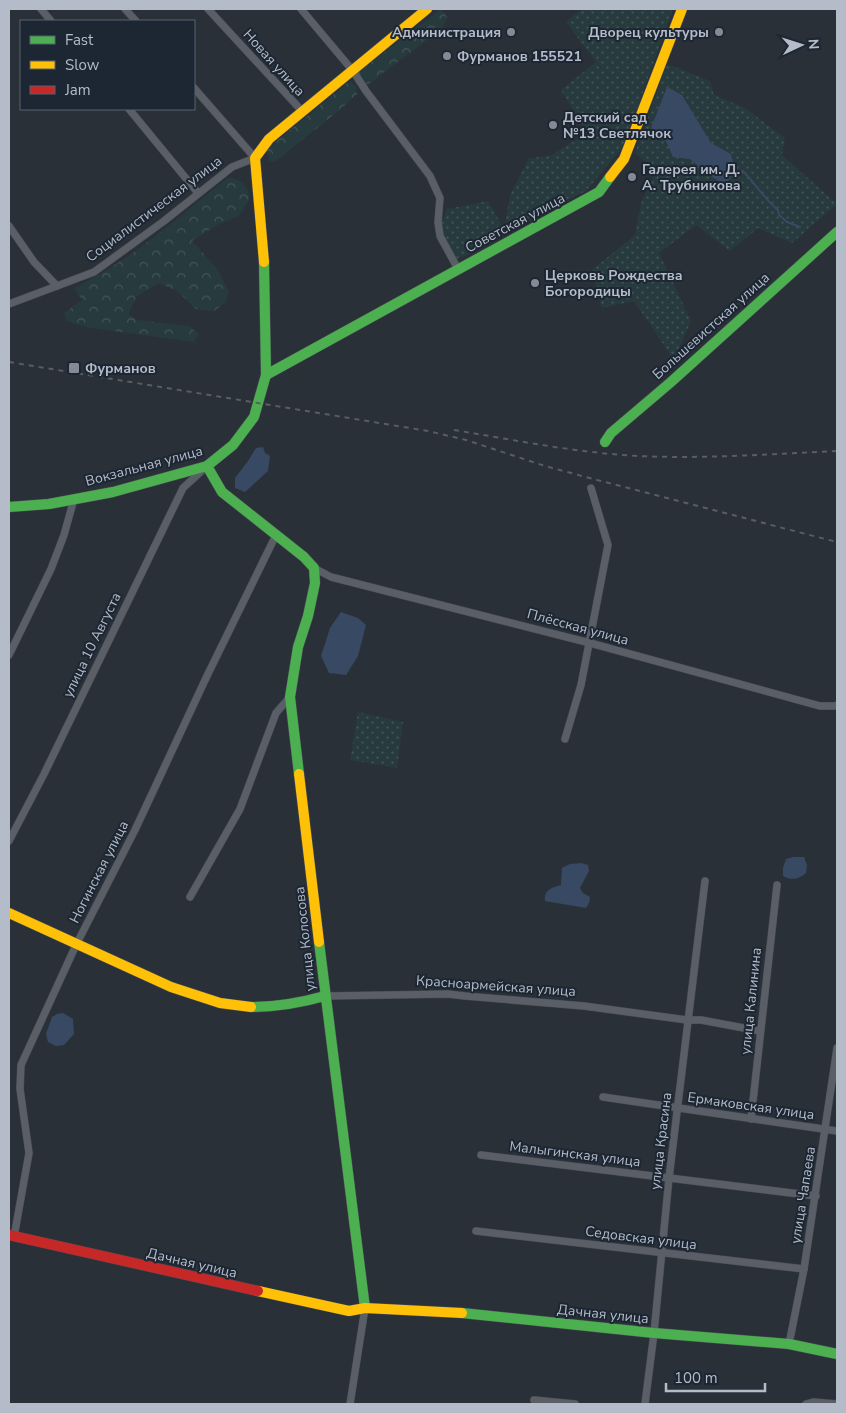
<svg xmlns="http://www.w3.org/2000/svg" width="846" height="1413" font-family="'Nunito Sans',sans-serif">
<defs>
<pattern id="forest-crowns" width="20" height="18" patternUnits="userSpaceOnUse" patternTransform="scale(1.25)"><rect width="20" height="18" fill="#273a3e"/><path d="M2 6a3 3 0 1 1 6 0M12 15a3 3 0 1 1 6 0" fill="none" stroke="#445559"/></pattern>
<pattern id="park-dots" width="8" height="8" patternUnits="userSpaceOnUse" patternTransform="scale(1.25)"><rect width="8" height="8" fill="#273a3e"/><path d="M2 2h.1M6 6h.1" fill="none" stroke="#445559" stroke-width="1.8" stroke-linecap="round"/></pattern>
</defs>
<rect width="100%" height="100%" fill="#2a3038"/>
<g fill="url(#forest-crowns)">
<polygon points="441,9 447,17 441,29 365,87 357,73"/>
<polygon points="350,81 356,87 357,94 342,108 276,161 269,161 267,149"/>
<path d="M229 177C242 181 247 184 250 198L239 216 217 225 192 241 217 269 229 291 225 303 214 311 196 309 177 291 159 283 137 296 128 314 137 320 189 326 198 334 194 342 91 328 66 321 64 313 82 300 74 288C132 260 179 216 229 177Z"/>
</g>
<g fill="url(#park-dots)">
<polygon points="582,9 673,9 623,147 586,191 504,230 506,234 463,257 456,259 445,239 441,225 447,209 488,201 504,229 510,195 529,158 550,156 587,133 561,90 596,62 566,22"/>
<polygon points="667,64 710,81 714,95 745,108 785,138 782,155 837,204 792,243 758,228 730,251 696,225 659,253 691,321 674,360 634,301 602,308 592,270 635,235 641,203 656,171 635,153"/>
<polygon points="358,712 403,722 397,768 350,760"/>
</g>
<g fill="#384963">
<polygon points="667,87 682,95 711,143 731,154 735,171 725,185 706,173 690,159 673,157 666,141 651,128"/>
<polygon points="263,447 265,453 270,456 268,471 245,492 235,488 235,478 248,461 256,448"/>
<polygon points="341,612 358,618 366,625 358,656 346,675 329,673 321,656 330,628"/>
<path d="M793 857H804L807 865 806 873C799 879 792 881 783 876V868L786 859Z"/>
<path d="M581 863 588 865 589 871 580 888 583 893 590 897 589 903 586 908 545 901C544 889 552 888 561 885L562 868 570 864Z"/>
<polygon points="63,1013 73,1019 74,1034 64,1045 56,1046 48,1042 46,1034 52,1017 57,1014"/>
</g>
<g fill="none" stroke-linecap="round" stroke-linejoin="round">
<path stroke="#384963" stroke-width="2" d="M735 171H743C755 183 764 199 778 210L779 215 787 222 800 227"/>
<g stroke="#484c53" stroke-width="8">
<g id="street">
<polyline points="41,9 51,21"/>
<polyline points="125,9 136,21"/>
<polyline points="208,9 302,111"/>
<polyline points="301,9 353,71 366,91 430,176 440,198 438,222 440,236 458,269"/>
<polyline points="129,109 198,193"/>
<polyline points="9,226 34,262 57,286"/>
<polyline points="9,304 94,272 164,221 232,167 255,158 194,88"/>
<polyline points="314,568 331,577 590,643 820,706 835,706 837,705"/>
<polyline points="9,655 51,569 64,535 74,499"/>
<polyline points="565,739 581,685 608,545 591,488"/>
<polyline points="9,841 44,774 183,488 206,467"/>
<polyline points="190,897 240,809 276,713 290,697"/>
<polyline points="325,996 448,994 465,996 584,1006 687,1020 701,1020 760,1031"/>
<polyline points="603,1097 837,1131"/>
<polyline points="751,1119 777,885"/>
<polyline points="481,1155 816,1196"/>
<polyline points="476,1231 804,1269"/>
<polyline points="14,1237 29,1153 20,1089 21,1065 76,945 135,830 206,678 276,535"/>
<polyline points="789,1344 804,1269 837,1048"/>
<polyline points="534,1400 575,1404"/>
<polyline points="350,1404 365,1308"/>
<polyline points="645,1404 654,1333 669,1178 705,881"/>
<polyline points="806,1404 813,1402 837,1404"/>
</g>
</g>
<g stroke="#484c53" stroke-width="11">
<g id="fast">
<polyline points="266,375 599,192 610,177"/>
<polyline points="605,442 611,433 671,382 837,232"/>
<polyline points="207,466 222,492 304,557 314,568 315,583 308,616 298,647 290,697 299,774"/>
<polyline points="9,507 49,504 113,492 207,466 233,445 254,417 266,375 264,262"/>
<polyline points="319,942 365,1308"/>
<path d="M251 1007C277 1007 300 1003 325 996"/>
<polyline points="462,1313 654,1333 789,1344 837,1354"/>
</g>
</g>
<g stroke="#484c53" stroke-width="11">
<g id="slow">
<polyline points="610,177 624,159 682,9"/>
<polyline points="264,262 255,158 269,139 427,9"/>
<polyline points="299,774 319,942"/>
<polyline points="9,913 171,987 220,1003 251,1007"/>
<polyline points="258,1291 349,1311 365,1308 462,1313"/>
</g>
</g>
<g stroke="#484c53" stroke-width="11">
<polyline id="jam" points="9,1235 258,1291"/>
</g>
<use href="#street" stroke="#5a5e66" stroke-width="7"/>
<use href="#fast" stroke="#4caf50" stroke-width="10"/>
<use href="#slow" stroke="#ffc107" stroke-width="10"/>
<use href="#jam" stroke="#c62828" stroke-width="10"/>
<g stroke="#595d64" stroke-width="2" stroke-dasharray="5 5" stroke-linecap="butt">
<polyline points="9,362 428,431 466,440 545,466 597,480 837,542"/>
<path d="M454 430C515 440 577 453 639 456 705 459 771 454 837 451"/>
</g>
</g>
<g fill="#848b96" stroke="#1d2633" stroke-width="2">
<circle cx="511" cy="32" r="5"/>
<circle cx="719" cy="32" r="5"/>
<circle cx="447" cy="56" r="5"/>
<circle cx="553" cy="125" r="5"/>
<circle cx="632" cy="177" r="5"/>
<circle cx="535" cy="283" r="5"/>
<rect x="68" y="362" width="12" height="12" rx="2.5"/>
</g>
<g text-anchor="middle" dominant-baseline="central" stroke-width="4" stroke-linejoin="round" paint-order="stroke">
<g font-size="14" font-weight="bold" fill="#b4bcc9" stroke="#1d2633" text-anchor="start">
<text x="501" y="32" text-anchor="end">Администрация</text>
<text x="709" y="32" text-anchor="end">Дворец культуры</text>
<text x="457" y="56">Фурманов 155521</text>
<text x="563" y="117">Детский сад<tspan x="563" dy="16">№13 Светлячок</tspan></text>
<text x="642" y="169">Галерея им. Д.<tspan x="642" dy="16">А. Трубникова</tspan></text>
<text x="545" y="275">Церковь Рождества<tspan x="545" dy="16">Богородицы</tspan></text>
<text x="85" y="368">Фурманов</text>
</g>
<g font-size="14" fill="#b4bcc9" stroke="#1d2633">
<text transform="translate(274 63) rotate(48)">Новая улица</text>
<text transform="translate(154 209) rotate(-37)">Социалистическая улица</text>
<text transform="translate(515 223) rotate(-28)">Советская улица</text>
<text transform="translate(711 326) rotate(-42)">Большевистская улица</text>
<text transform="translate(144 466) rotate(-15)">Вокзальная улица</text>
<text transform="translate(578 627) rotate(15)">Плёсская улица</text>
<text transform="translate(92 645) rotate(-64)">улица 10 Августа</text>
<text transform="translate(99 872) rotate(-63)">Ногинская улица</text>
<text transform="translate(305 939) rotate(-96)">улица Колосова</text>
<text transform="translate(496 986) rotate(4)">Красноармейская улица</text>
<text transform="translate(751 1001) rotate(-84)">улица Калинина</text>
<text transform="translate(751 1106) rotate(8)">Ермаковская улица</text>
<text transform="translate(661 1141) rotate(-83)">улица Красина</text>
<text transform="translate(575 1154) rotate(7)">Малыгинская улица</text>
<text transform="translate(803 1195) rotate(-81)">улица Чапаева</text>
<text transform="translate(641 1238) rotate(7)">Седовская улица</text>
<text transform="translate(192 1263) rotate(13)">Дачная улица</text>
<text transform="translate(603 1314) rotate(6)">Дачная улица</text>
</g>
</g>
<rect width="846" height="1413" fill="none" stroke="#b4bcc9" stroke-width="20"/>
<rect x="20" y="20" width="175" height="90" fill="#1d2633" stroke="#59626f"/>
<rect x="30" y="36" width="25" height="8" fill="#4caf50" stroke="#59626f"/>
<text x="65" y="45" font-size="15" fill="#b4bcc9">Fast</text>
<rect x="30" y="61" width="25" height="8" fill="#ffc107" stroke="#59626f"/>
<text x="65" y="70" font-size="15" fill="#b4bcc9">Slow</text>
<rect x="30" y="86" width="25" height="8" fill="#c62828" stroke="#59626f"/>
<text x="65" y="95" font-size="15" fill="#b4bcc9">Jam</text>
<g transform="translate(801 45) rotate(86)" stroke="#1d2633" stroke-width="4" paint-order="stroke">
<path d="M0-4L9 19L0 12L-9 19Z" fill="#b4bcc9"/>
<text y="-8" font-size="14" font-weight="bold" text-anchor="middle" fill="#b4bcc9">N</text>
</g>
<path d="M666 1383v8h99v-8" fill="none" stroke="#b4bcc9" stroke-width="2.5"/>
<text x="674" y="1383" font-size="15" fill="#b4bcc9" stroke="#1d2633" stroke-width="4" paint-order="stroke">100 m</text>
</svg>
